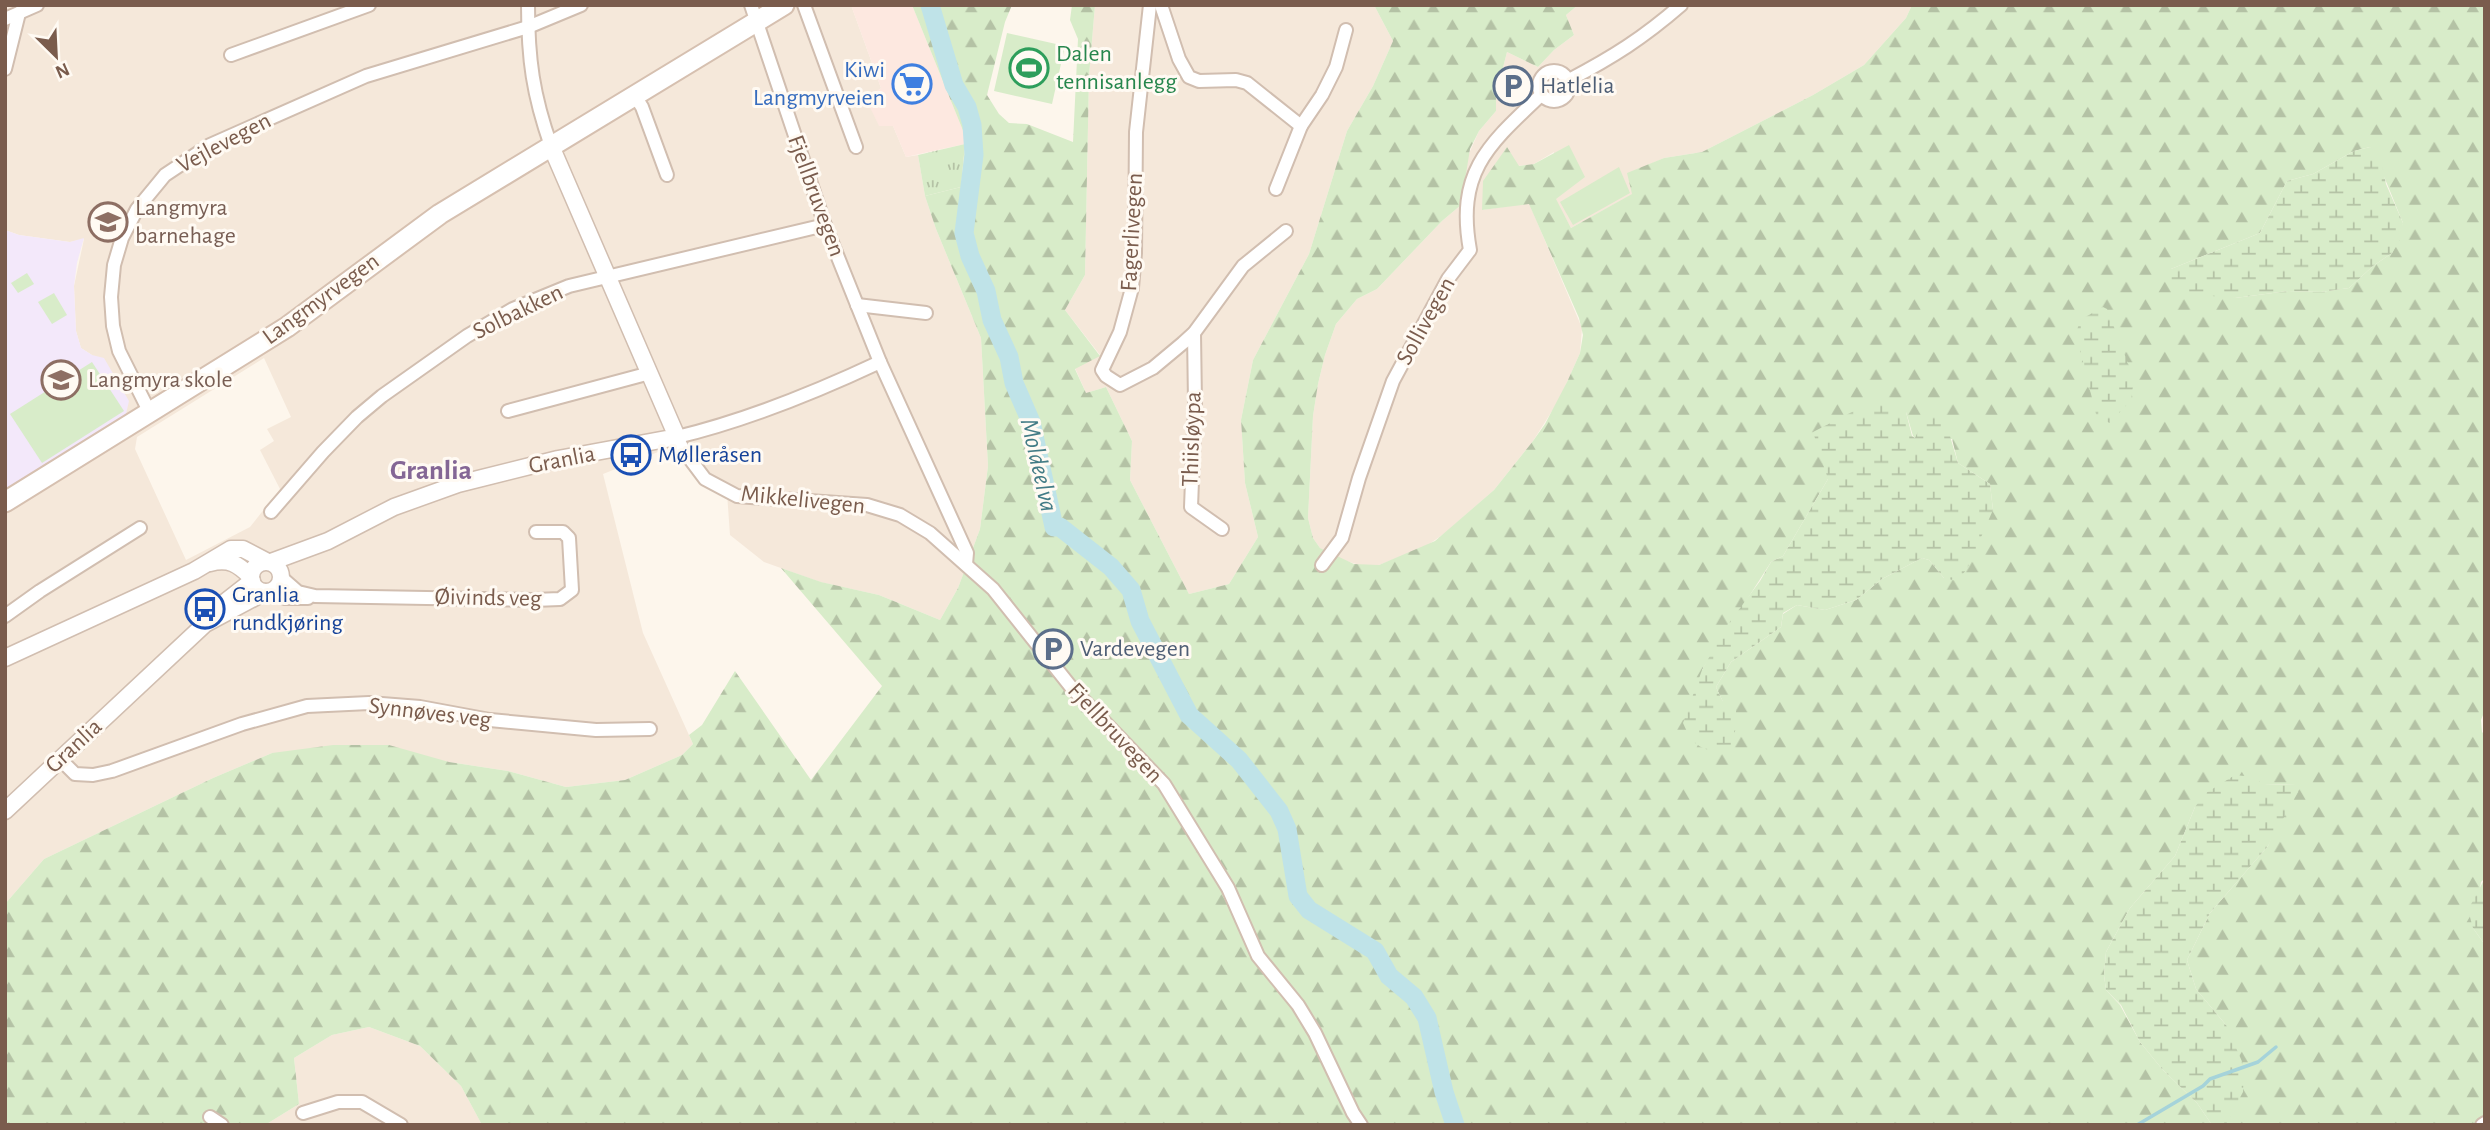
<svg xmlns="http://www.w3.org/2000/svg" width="2490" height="1130" font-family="'Alegreya Sans',sans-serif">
<defs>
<pattern id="grass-tufts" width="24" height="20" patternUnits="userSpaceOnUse" patternTransform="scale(1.75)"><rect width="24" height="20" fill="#d8ecc9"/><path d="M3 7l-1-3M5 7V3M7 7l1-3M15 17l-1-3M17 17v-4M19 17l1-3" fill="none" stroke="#b4c2a5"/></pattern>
<pattern id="forest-firs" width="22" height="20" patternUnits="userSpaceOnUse" patternTransform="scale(1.75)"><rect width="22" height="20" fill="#d8ecc9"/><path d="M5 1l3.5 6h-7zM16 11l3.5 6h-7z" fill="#b4c2a5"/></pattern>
<pattern id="wetland-marsh" width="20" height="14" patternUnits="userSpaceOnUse" patternTransform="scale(1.75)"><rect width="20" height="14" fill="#d8ecc9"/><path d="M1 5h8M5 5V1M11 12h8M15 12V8" fill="none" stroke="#b4c2a5"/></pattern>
</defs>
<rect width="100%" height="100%" fill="#fdf6ec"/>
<g fill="#f5e8da" fill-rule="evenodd">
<path d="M5 5H851L881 88 867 99 893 126 906 157 918 155 925 196 936 229 981 338 988 466 980 529 958 588 940 620 879 595 820 582 764 562 730 535 727 493 679 457 663 450 603 474 643 633 693 744 682 755 625 780 566 787 508 771 449 762 272 753 213 778 44 859 5 904V495L92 355 81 348 76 331 74 286 84 239 70 242 19 235 5 230ZM264 358 291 417 267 429 274 441 260 450 280 489 250 527 186 560 135 449 137 437Z"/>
<polygon points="1095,5 1374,5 1393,41 1373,86 1347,131 1309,254 1253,360 1241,420 1245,483 1258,537 1229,584 1189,594 1130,480 1132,441 1106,387 1086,393 1075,368 1100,355 1065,310 1085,275 1089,76"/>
<polygon points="1578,5 1912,5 1906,18 1864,65 1813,95 1702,152 1664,158 1628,174 1633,194 1571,228 1555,199 1554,152 1534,164 1518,166 1507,148 1482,210 1529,203 1582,328 1580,353 1559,400 1533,441 1494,490 1445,533 1425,547 1379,565 1360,565 1342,560 1320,548 1313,538 1308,518 1313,416 1318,384 1325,355 1336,324 1357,299 1377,289 1442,221 1461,205 1467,158 1479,131 1496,111 1496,95 1507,52 1538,67 1554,50 1574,35 1566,15"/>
<polygon points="369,1027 420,1046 461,1086 482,1125 265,1125 299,1104 294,1058 332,1035"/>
</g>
<polygon fill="#fde8e0" points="851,5 912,5 966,138 965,144 906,157 893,126 879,126 866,99 881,88"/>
<polygon fill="#f3e8fa" points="5,230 19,235 70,242 84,238 77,263 74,286 76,331 81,348 92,355 104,358 129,401 126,414 79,449 5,495"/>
<polygon fill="url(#grass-tufts)" points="965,144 961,187 925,196 918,155"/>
<path fill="url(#forest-firs)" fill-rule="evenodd" d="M912 5H1012L1005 22 987 95 999 114 1009 123 1027 124 1073 142 1078 39 1070 20 1072 5H1095L1089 76 1085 275 1065 310 1100 356 1075 369 1086 393 1106 387 1132 441 1130 480 1189 594 1229 584 1258 537 1245 483 1241 420 1253 360 1309 254 1347 131 1373 86 1393 41 1374 5H1578L1566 15 1574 35 1554 50 1538 67 1507 52 1496 95V111L1479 131 1470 149 1461 205 1442 221 1377 289 1357 299 1336 324 1325 355 1318 384 1313 416 1308 518 1313 538 1320 548 1354 564 1379 565 1435 541 1494 490 1533 441 1545 424 1567 382 1580 353 1583 335 1579 318 1529 204 1482 210 1483 181 1507 147 1519 166 1534 164 1569 145 1585 177 1556 199 1571 228 1632 194 1627 173 1664 158 1702 152 1813 95 1864 65 1906 18 1912 5H2485V710L2481 720 2482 732 2485 735V878L2481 882 2473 928 2485 945V1125H2213L2226 1123V1025L2196 989 2187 960 2210 913 2268 846 2295 784 2264 785 2195 807 2175 856 2130 908 2106 952 2104 975 2106 990 2120 1005 2140 1042 2162 1069 2197 1103 2212 1125H482L461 1086 420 1046 369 1027 332 1035 294 1058 299 1104 265 1125H5V904L44 859 213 778 272 753 333 745H389L449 762 508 771 566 787 625 780 682 755 693 744 689 735 702 725 735 671 811 780 882 686 781 568 821 582 879 595 940 620 958 588 980 529 988 466 981 338 936 229 925 196 961 187 966 138ZM2370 147C2383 171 2392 197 2403 223L2392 253 2373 266 2349 288 2321 292 2288 291 2235 298 2171 269 2260 233 2287 181 2313 174 2354 151ZM1906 412 1913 436 1915 438 1952 439 1958 463 1990 484 1993 510 1944 578 1929 560 1922 558 1882 579 1856 600 1825 610 1797 605 1783 614 1781 627 1731 662 1716 687 1723 702 1702 670 1771 562 1783 556 1828 479Z"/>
<g fill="url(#wetland-marsh)">
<polygon points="2370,147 2379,151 2386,184 2403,223 2402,236 2392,253 2373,266 2349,288 2321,292 2288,291 2235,298 2177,293 2167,284 2171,269 2260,233 2287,181 2313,174 2354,151"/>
<polygon points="2103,307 2107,309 2134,379 2131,400 2110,423 2097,418 2076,334 2080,320"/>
<path d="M1881 397 1906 412 1912 436 1915 438 1924 418 1932 413 1944 416 1958 463 1990 484 1993 510 1967 569 1957 581 1944 578 1929 560 1922 558 1882 579 1856 600 1825 610 1797 605 1783 613 1781 627 1731 662 1716 687 1723 702 1736 710V728L1729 752C1702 751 1694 748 1683 723L1702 670 1726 627 1760 581 1771 562 1783 556 1828 479 1813 432Z"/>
<polygon points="2235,775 2254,777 2264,785 2296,784 2298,792 2268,846 2210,913 2187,960 2196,989 2226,1025 2244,1066 2243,1092 2226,1124 2212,1125 2197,1103 2162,1069 2140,1042 2121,1005 2106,990 2104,975 2106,952 2130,908 2175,856 2195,807 2206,793"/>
<polygon points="2485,878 2485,945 2473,928 2468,910"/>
</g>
<g fill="#d8ecc9">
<polygon points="1007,33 1065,46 1052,104 994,91"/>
<polygon points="1619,167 1630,193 1573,225 1560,202"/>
<polygon points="27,273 34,284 18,293 11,283"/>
<polygon points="54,293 67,315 52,324 38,302"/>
<polygon points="92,362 124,411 42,463 10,414"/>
</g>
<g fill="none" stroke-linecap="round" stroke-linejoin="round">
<polyline stroke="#a5d3da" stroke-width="3.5" points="2137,1125 2203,1086 2210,1079 2258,1062 2276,1047"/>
<polyline stroke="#bfe3e8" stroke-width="19" points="930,5 954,85 967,107 972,125 974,155 964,233 970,256 986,291 992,320 1009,357 1014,383 1031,422 1054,527 1060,527 1111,567 1131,590 1140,621 1189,715 1239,760 1279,811 1287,829 1298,896 1309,910 1375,951 1389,976 1414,997 1427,1018 1444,1092 1455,1125"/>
<g stroke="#d1beb0" stroke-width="16">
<g id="minor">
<path d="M528 5C528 59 533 95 551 146"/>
<polyline points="751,5 825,225 880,362 967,553 966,564"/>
<polyline points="804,5 856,147"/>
<polyline points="1150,5 1136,132 1135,253 1132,288 1120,332 1102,370 1106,376 1120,385 1153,368 1183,343 1194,333 1243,266 1286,231"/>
<polyline points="1161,5 1179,59 1189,77 1199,81 1236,80 1247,83 1301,126"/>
<polyline points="5,19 37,5"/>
<polyline points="231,55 369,5"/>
<polyline points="5,69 19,13"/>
<circle cx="1554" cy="86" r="15"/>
<path d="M1569 80C1613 57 1643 38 1681 5"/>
<polyline points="635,96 642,107 667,175"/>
<polyline points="1276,189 1301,126 1322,95 1336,67 1346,30"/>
<polyline points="857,305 926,313"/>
<polyline points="1194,333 1195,403 1191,507 1222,529"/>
<path d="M880 362C814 393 748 420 677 437L684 451 705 479 737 496 867 505 900 515 930 533 993 589 1071 687 1164 784 1228 888 1258 956 1298 1005 1315 1033 1353 1113 1361 1125"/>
<polyline points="149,411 119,351 113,326 111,297 114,265 122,238 137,209 165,175 210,145 366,76 528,27 581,5"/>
<polyline points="508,411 650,373"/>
<polyline points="271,512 323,452 357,417 382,396 467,336 513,309 569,286 825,225"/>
<path d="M1322 565 1342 538 1359 478 1393 381 1448 279 1470 250C1456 172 1488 145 1541 95"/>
<polyline points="282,578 298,592 315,596 534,600 560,599 572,590 569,538 563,532 536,532"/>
<polyline points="269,592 285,598 308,598"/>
<polyline points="5,616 40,591 140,528"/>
<polyline points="60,759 75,774 93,775 112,771 242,724 307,706 369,703 420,707 490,720 596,730 650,729"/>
<polyline points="303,1113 338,1102 362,1102 401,1125"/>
<polyline points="210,1117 222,1125"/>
<polyline points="2482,1125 2485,1123"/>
</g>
</g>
<g stroke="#d1beb0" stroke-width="19">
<g id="tertiary">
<circle cx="266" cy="577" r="15"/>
<polyline points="271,562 328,541 394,507 458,484 558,459 677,437 551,146"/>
<path d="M210 563C229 558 238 564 251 577"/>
<polyline points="211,613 252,581"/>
<polyline points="5,658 194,571 231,549 243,549 266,561"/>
<polyline points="5,811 205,624 265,592"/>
</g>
</g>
<g stroke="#d6c0b0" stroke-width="23">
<polyline id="secondary" points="5,502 287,327 440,214 784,5"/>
</g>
<use href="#minor" stroke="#fff" stroke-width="12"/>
<use href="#tertiary" stroke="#fff" stroke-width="16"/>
<use href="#secondary" stroke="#fff" stroke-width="19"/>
</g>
<defs>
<g id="stadium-ring" transform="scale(2.0125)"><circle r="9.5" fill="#fffaf3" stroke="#2e9e5b" stroke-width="1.5"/><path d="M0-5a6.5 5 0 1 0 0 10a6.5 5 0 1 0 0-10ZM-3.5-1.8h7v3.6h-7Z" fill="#2e9e5b"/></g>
<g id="supermarket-ring" transform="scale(2.0125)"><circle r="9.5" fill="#fffaf3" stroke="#3f7fe0" stroke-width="1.5"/><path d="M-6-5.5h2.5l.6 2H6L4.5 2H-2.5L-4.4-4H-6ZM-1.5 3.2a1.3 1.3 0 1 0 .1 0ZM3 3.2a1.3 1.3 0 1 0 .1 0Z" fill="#3f7fe0"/></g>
<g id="parking-ring" transform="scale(2.0125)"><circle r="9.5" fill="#fffaf3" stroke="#5c6f8a" stroke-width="1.5"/><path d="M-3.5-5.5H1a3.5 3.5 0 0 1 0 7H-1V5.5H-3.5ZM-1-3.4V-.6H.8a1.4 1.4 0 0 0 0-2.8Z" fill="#5c6f8a"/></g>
<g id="school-ring" transform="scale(2.0125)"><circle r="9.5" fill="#fffaf3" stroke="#8d6e63" stroke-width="1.5"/><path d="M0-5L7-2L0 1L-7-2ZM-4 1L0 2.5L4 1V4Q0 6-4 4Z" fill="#8d6e63"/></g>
<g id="bus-ring" transform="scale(2.0125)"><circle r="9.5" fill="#fffaf3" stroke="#1a4fb4" stroke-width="1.5"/><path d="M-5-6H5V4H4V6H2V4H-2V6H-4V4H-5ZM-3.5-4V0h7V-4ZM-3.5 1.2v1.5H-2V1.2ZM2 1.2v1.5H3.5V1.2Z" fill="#1a4fb4"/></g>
</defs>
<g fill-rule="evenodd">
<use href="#stadium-ring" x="1029" y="68"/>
<use href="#supermarket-ring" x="912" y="84"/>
<use href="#parking-ring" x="1513" y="86"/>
<use href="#school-ring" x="108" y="222"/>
<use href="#school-ring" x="61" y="380"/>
<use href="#bus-ring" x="631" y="455"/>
<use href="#bus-ring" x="205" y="609"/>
<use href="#parking-ring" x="1053" y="649"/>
</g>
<g text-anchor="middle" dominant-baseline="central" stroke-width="6" stroke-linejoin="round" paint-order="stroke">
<g font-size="24" fill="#27864d" stroke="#fffaf3" text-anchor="start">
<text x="1056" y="54">Dalen<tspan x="1056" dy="28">tennisanlegg</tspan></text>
</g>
<g font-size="24" fill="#366cbe" stroke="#fffaf3" text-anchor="end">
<text x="885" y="70">Kiwi<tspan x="885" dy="28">Langmyrveien</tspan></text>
</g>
<g font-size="24" fill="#4e5e75" stroke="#fffaf3" text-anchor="start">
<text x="1540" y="86">Hatlelia</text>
<text x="1080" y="649">Vardevegen</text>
</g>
<g font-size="24" fill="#7a5c4d" stroke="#fffaf3">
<text transform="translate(224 143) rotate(-28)">Vejlevegen</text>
<text transform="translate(816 196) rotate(70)">Fjellbruvegen</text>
<text transform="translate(1132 232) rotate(-87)">Fagerlivegen</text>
<text transform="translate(321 299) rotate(-36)">Langmyrvegen</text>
<text transform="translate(518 312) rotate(-26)">Solbakken</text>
<text transform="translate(1426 321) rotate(-61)">Sollivegen</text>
<text transform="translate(1192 439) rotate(-88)">Thiisløypa</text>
<text transform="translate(562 460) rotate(-11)">Granlia</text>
<text transform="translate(803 500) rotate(6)">Mikkelivegen</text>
<text transform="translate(488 598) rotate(1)">Øivinds veg</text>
<text transform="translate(430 713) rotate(7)">Synnøves veg</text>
<text transform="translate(1115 733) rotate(47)">Fjellbruvegen</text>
<text transform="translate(74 746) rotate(-43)">Granlia</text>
</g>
<g font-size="24" fill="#785e54" stroke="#fffaf3" text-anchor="start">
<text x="135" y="208">Langmyra<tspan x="135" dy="28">barnehage</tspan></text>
<text x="88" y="380">Langmyra skole</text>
</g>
<g font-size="24" fill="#164399" stroke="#fffaf3" text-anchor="start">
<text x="658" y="455">Mølleråsen</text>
<text x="232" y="595">Granlia<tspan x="232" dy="28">rundkjøring</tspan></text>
</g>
<g font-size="26" font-style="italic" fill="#437c86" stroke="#fffaf3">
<text transform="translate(1039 465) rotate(77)">Moldeelva</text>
</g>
<g font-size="28" font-weight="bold" fill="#846695" stroke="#fffaf3">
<text x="431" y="471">Granlia</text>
</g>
</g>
<rect width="2490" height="1130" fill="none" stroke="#7a5c4d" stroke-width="14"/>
<g transform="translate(56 56) rotate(156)" stroke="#fffaf3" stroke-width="5" paint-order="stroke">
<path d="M0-5L12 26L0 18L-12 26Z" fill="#7a5c4d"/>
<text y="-10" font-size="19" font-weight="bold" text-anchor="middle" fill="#7a5c4d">N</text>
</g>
</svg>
